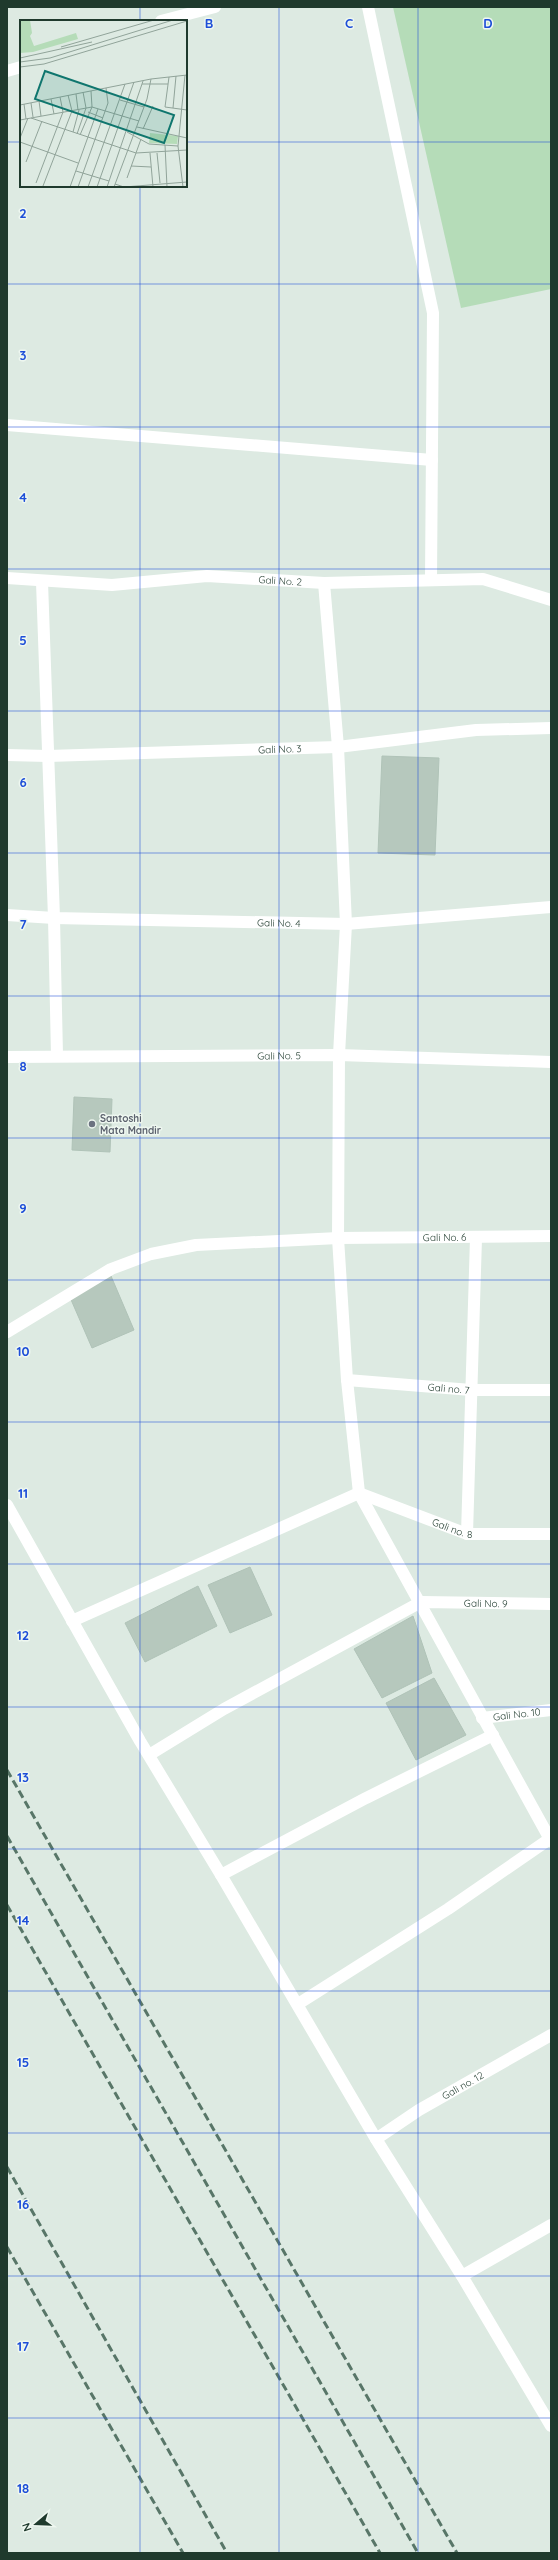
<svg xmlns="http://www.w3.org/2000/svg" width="558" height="2560" font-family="Quicksand,sans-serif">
<rect width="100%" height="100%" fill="#ddeae2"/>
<polygon fill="#b5dcb8" points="393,7 551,7 551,289 461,308"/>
<g fill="#b6c8bd" stroke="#b0c3b8">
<polygon points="382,756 439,758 435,855 378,853"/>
<polygon points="74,1097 112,1099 110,1152 72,1150"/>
<polygon points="111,1276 134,1330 92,1348 69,1295"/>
<polygon points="250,1567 272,1615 230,1633 208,1585"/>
<polygon points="198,1586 217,1626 145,1662 125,1623"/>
<polygon points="413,1616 432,1673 382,1698 354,1649"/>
<polygon points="434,1678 466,1735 416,1760 386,1703"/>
</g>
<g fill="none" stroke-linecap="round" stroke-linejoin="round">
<g stroke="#fff" stroke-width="12">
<polyline points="161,21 215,7"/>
<polyline points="7,71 21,67"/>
</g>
<g stroke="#fff" stroke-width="12">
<polyline points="368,7 433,313 431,580"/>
<polyline points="7,425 432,460"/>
<path id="s1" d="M7 578 112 585 207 576 324 583 483 579 551 600"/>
<polyline points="42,582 54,918 57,1055"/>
<polyline points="324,583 338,747 346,924 339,1055 338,1238 347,1380 359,1493 551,1841"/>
<path id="s2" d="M7 755 48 756 338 747 476 730 551 728"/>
<path id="s3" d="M7 915 54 918 346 924 551 907"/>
<path id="s4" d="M7 1057 339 1055 551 1062"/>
<path id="s5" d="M7 1332 111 1269 151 1254 196 1245 338 1238 551 1236"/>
<path id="s6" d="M347 1380 471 1390H551"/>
<polyline points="7,1505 140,1741 221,1875 376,2139 462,2276 551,2426"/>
<polyline points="467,1534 476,1238"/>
<path id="s7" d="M72 1621 359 1493 467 1534H551"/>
<path id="s8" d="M482 1718 551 1710"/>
<path id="s9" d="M149 1755 224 1709 421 1602 551 1604"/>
<polyline points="221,1875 366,1798 493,1735"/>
<polyline points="298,2004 448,1909 551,1838"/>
<path id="s10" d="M376 2139 419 2110 551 2035"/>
<polyline points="462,2276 551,2225"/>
</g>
<g stroke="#587668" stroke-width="3" stroke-dasharray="8 4" stroke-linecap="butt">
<polyline points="7,1770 457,2553"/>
<polyline points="7,1836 418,2553"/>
<polyline points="7,1905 380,2553"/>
<polyline points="7,2167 227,2553"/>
<polyline points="7,2247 183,2553"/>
</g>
</g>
<path fill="none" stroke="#1d4ed8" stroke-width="1" stroke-opacity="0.55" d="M140 7V21M279 7V2553M418 7V2553M7 142H21M186 142H551M140 186V2553M7 284H551M7 427H551M7 569H551M7 711H551M7 853H551M7 996H551M7 1138H551M7 1280H551M7 1422H551M7 1564H551M7 1707H551M7 1849H551M7 1991H551M7 2133H551M7 2276H551M7 2418H551"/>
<circle fill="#6b7280" stroke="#eef7f0" stroke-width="1.5" cx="92" cy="1124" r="4"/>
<g text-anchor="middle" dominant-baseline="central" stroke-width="3" stroke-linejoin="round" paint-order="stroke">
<g font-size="10" fill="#1f3a2d" stroke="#eef7f0">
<text stroke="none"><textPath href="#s1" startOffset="274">Gali No. 2</textPath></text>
<text stroke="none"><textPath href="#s2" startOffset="273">Gali No. 3</textPath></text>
<text stroke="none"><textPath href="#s3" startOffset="272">Gali No. 4</textPath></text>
<text stroke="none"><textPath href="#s4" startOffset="272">Gali No. 5</textPath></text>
<text stroke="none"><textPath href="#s5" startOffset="459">Gali No. 6</textPath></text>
<text stroke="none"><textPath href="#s6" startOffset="102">Gali no. 7</textPath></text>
<text stroke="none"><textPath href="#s7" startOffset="414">Gali no. 8</textPath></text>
<text stroke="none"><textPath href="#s9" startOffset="377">Gali No. 9</textPath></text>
<text stroke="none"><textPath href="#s8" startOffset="35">Gali No. 10</textPath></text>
<text stroke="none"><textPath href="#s10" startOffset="102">Gali no. 12</textPath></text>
</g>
<g font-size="10" font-weight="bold" fill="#5b616d" stroke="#eef7f0" text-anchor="start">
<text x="100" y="1118">Santoshi<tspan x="100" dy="12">Mata Mandir</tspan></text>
</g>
</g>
<g transform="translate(20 20)">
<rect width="167" height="167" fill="#ddeae2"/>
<path d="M0 0H10L12 13 10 16 14 26 56 13 58 19 13 32 0 33ZM130 113 158 116 157 124 129 123Z" fill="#b5dcb8"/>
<path fill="none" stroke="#91a49a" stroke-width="1" d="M41 27 134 0M0 38 72 22M0 42 30 38 153 0M0 47 24 44 167 1M149 57 145 87 167 90M122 64H148M56 74 58 90M31 79 34 94M100 80 124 87M19 81 21 96M11 83 13 97M4 84 6 99M0 85 131 59 167 55M153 88 156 56M68 92 83 98M11 98 116 133 167 130M0 100 72 87 119 101M117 107 167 118M123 109 133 86M53 112 59 90M107 112 129 124 158 126 163 167M57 114 66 88 63 72M60 115 72 87 71 71M0 118 8 98M0 122 58 143M145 125 147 167M158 126 165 55M130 133 133 167M137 133 140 163M6 142 22 101M111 146 131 147M56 151 89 161M107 158 121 119M16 163 43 92 40 77M95 164 104 167 167 162M23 166 52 91 48 75M50 167 78 89M58 167 88 83 86 68M68 167 105 64M77 167 114 62M87 167 123 61M94 167 127 79 131 59"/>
<path fill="#0f766e" fill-opacity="0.15" stroke="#0f766e" stroke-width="2" d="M25 51 154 95 144 123 15 79Z"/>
<rect width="167" height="167" fill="none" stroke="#1f3a2d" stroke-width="2"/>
</g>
<g font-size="13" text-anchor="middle" font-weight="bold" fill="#1d4ed8" stroke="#eef7f0" stroke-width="3" stroke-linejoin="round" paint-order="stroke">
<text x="209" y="28">B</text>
<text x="349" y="28">C</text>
<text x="488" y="28">D</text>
<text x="23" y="218">2</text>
<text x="23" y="360">3</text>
<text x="23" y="502">4</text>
<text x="23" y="645">5</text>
<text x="23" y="787">6</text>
<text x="23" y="929">7</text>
<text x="23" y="1071">8</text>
<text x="23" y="1213">9</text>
<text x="23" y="1356">10</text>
<text x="23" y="1498">11</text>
<text x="23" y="1640">12</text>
<text x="23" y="1782">13</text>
<text x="23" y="1925">14</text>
<text x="23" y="2067">15</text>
<text x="23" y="2209">16</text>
<text x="23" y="2351">17</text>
<text x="23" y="2493">18</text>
</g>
<rect width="558" height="2560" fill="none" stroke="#1f3a2d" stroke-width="16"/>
<g transform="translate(36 2524) rotate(251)" stroke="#eef7f0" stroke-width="3" paint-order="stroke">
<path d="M0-3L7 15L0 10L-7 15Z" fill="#1f3a2d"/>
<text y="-6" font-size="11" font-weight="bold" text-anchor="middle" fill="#1f3a2d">N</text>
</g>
</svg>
